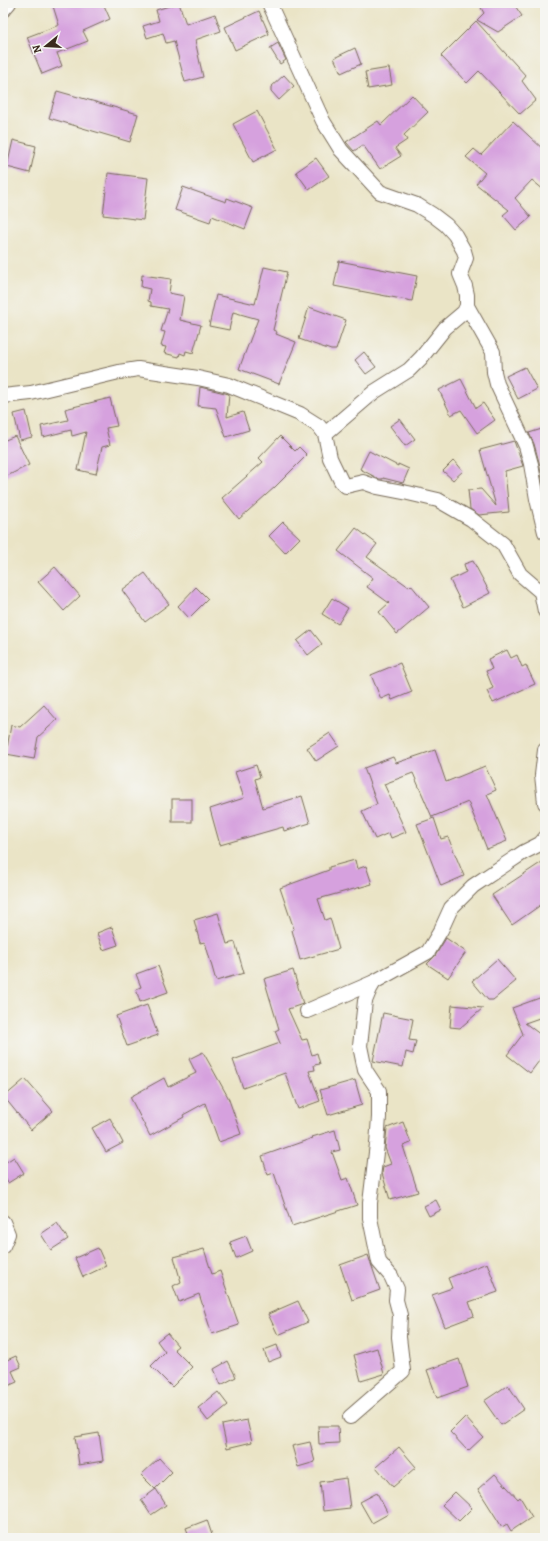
<svg xmlns="http://www.w3.org/2000/svg" width="548" height="1541" font-family="Alegreya,serif">
<rect width="100%" height="100%" fill="#f6f6f2"/>
<filter id="ink" filterUnits="userSpaceOnUse"><feTurbulence type="fractalNoise" baseFrequency=".025" numOctaves="2"/><feDisplacementMap in="SourceGraphic" scale="8" xChannelSelector="R" yChannelSelector="G"/><feConvolveMatrix kernelMatrix="1 2 1 2 8 2 1 2 1" color-interpolation-filters="sRGB"/></filter>
<filter id="wash" filterUnits="userSpaceOnUse"><feTurbulence type="fractalNoise" baseFrequency=".012" numOctaves="4" result="noise"/><feDisplacementMap in="SourceGraphic" scale="16" xChannelSelector="R" yChannelSelector="G"/><feGaussianBlur stdDeviation="0.9" result="paint"/><feColorMatrix in="noise" values="0 0 0 0 0 0 0 0 0 0 0 0 0 0 0 0 0 1.4 0 .05"/><feComposite in="paint" operator="in"/></filter>
<g filter="url(#wash)">
<rect width="100%" height="100%" fill="#eae4c6"/>
<g id="blocks">
<g fill="#d6a1de">
<polygon points="52,3 103,3 110,19 83,31 88,41 57,53 62,66 42,74 27,37 59,25"/>
<polygon points="179,3 186,24 215,14 221,31 195,40 203,77 185,82 174,41 166,43 163,33 147,38 143,26 159,21 156,10"/>
<polygon points="488,3 513,3 522,16 498,32 477,20 484,13 481,8"/>
<polygon points="259,11 269,34 235,50 225,27"/>
<polygon points="476,21 526,76 522,81 536,100 520,114 479,71 467,83 441,56"/>
<polygon points="278,43 286,60 280,64 270,48"/>
<polygon points="355,48 361,64 341,73 334,58"/>
<polygon points="389,68 392,85 368,89 365,72"/>
<polygon points="284,75 294,86 279,100 271,91 271,87"/>
<polygon points="57,91 138,114 130,142 49,118"/>
<polygon points="412,95 428,112 404,135 407,140 395,148 401,156 380,169 363,145 354,151 346,142 378,121 381,125"/>
<polygon points="257,111 277,149 253,162 233,124"/>
<polygon points="513,121 545,151 545,191 532,180 515,198 531,217 516,230 503,215 509,210 476,184 485,173 466,157 474,149 481,155"/>
<polygon points="13,140 36,146 30,173 7,167"/>
<polygon points="316,158 329,176 309,190 296,172"/>
<polygon points="108,173 148,178 143,220 103,215"/>
<polygon points="183,187 226,202 227,198 253,208 245,229 212,216 210,222 175,210"/>
<polygon points="339,261 417,276 412,301 334,286"/>
<polygon points="264,267 287,272 273,330 277,332 276,334 296,342 279,384 239,369 258,319 233,312 229,330 209,326 216,295 255,304"/>
<polygon points="142,275 171,279 169,293 184,296 180,320 201,325 193,353 186,351 185,355 180,353 179,357 164,353 166,347 161,346 165,332 161,331 168,309 151,306 151,302 148,301 150,289 141,287"/>
<polygon points="309,307 346,320 336,350 331,350 299,339"/>
<polygon points="364,352 376,367 366,374 355,360"/>
<polygon points="525,367 537,389 518,399 506,376"/>
<polygon points="461,379 476,408 483,403 495,420 477,433 461,410 451,415 439,390"/>
<polygon points="200,387 229,394 227,417 243,412 249,430 226,437 216,408 198,406"/>
<polygon points="110,398 117,426 106,428 110,445 102,447 96,474 78,470 86,432 72,436 71,430 43,437 41,426 68,420 65,409"/>
<polygon points="26,411 32,437 20,440 14,414"/>
<polygon points="400,419 415,439 405,446 390,426"/>
<polygon points="545,428 545,491 544,491 539,462 534,444 529,433"/>
<polygon points="15,436 29,465 3,478 3,441"/>
<polygon points="280,436 295,451 299,447 307,455 275,487 239,519 222,498 263,462 259,458"/>
<polygon points="514,441 523,466 505,471 509,512 479,515 470,509 468,490 481,489 496,506 480,450"/>
<polygon points="369,451 398,466 398,464 409,469 403,483 383,478 383,479 379,479 360,469"/>
<polygon points="454,460 463,471 453,480 443,471"/>
<polygon points="283,522 300,538 285,553 269,536"/>
<polygon points="356,528 377,544 367,557 409,587 411,585 429,607 397,634 379,612 389,603 367,587 373,578 338,551"/>
<polygon points="473,561 490,593 463,607 450,580 466,572 464,564"/>
<polygon points="55,567 80,596 64,611 38,582"/>
<polygon points="145,573 169,604 145,622 122,590"/>
<polygon points="196,587 208,599 189,618 178,606"/>
<polygon points="332,598 348,608 338,624 322,614"/>
<polygon points="311,630 322,644 308,655 297,641"/>
<polygon points="507,650 511,658 517,655 522,667 526,665 535,684 493,703 487,691 493,688 486,671 492,669 488,659"/>
<polygon points="400,663 412,692 392,700 390,695 381,699 371,675"/>
<polygon points="44,705 57,720 38,737 34,759 6,754 11,725 20,727"/>
<polygon points="330,733 339,746 316,761 307,748"/>
<polygon points="435,750 446,782 485,766 496,790 487,794 507,841 487,849 468,802 432,817 413,773 384,784 406,832 391,838 389,833 375,839 362,811 377,804 364,768 393,757 396,763"/>
<polygon points="256,765 260,777 255,779 263,808 302,796 310,823 284,831 283,827 220,845 210,809 244,798 235,772"/>
<rect x="172" y="799" width="20" height="23"/>
<polygon points="434,818 441,839 448,837 464,876 441,886 417,824"/>
<polygon points="355,860 357,869 366,866 372,884 318,899 325,920 330,918 339,949 300,960 292,930 294,929 280,888 329,870 329,867"/>
<polygon points="545,860 545,902 512,925 492,895"/>
<polygon points="218,913 227,944 235,942 244,973 216,981 205,942 200,943 194,920"/>
<polygon points="112,927 118,945 103,950 97,933"/>
<polygon points="446,938 466,952 448,978 427,964 435,956"/>
<polygon points="497,959 516,981 493,1000 488,1000 472,981"/>
<polygon points="158,966 168,992 140,1002 136,989 141,987 136,974"/>
<polygon points="293,970 303,1004 288,1009 302,1040 307,1039 312,1055 317,1053 320,1064 314,1065 315,1070 309,1071 320,1101 298,1109 285,1073 243,1088 233,1060 280,1043 275,1031 279,1029 264,979"/>
<polygon points="545,996 545,1016 525,1023 545,1038 545,1053 530,1073 507,1055 523,1034 512,1008"/>
<polygon points="147,1005 158,1035 127,1046 116,1016"/>
<polygon points="452,1005 483,1008 460,1028 450,1027"/>
<polygon points="383,1013 413,1019 409,1040 416,1041 413,1054 406,1052 403,1067 373,1061"/>
<polygon points="203,1052 228,1097 241,1134 219,1142 205,1103 183,1115 184,1117 150,1136 130,1097 164,1078 168,1087 196,1073 189,1059"/>
<polygon points="25,1079 53,1111 31,1130 4,1097"/>
<polygon points="355,1080 362,1105 328,1115 320,1090"/>
<polygon points="110,1118 123,1143 106,1152 92,1128"/>
<polygon points="403,1122 411,1143 403,1146 418,1192 390,1200 382,1173 383,1167 391,1164 385,1148 387,1128"/>
<polygon points="335,1130 340,1150 332,1152 342,1180 348,1178 357,1205 292,1226 274,1173 268,1175 262,1156 313,1138 312,1137"/>
<polygon points="14,1157 24,1173 8,1183 3,1175 3,1164"/>
<polygon points="436,1200 441,1210 429,1216 424,1206"/>
<polygon points="57,1223 68,1239 51,1250 41,1234"/>
<polygon points="246,1236 252,1251 236,1258 230,1242"/>
<polygon points="98,1248 106,1266 83,1277 75,1258"/>
<polygon points="204,1249 212,1274 220,1271 239,1325 212,1334 199,1294 179,1302 173,1286 181,1282 174,1257"/>
<polygon points="368,1255 380,1290 352,1300 340,1265"/>
<polygon points="487,1263 498,1292 469,1302 474,1316 445,1327 432,1295 452,1288 448,1278"/>
<polygon points="298,1301 308,1322 278,1335 268,1314"/>
<polygon points="167,1333 178,1346 174,1349 192,1367 172,1387 151,1366 165,1352 157,1341"/>
<polygon points="277,1345 281,1357 268,1362 264,1350"/>
<polygon points="377,1348 384,1374 361,1381 354,1355"/>
<polygon points="3,1352 7,1360 16,1356 21,1367 12,1371 17,1382 3,1388"/>
<polygon points="459,1359 468,1387 437,1398 427,1370"/>
<polygon points="228,1361 236,1377 221,1385 214,1369"/>
<polygon points="508,1385 524,1409 501,1425 484,1401"/>
<polygon points="218,1392 228,1405 208,1421 198,1408"/>
<polygon points="465,1417 483,1437 468,1451 450,1432"/>
<polygon points="247,1420 252,1442 227,1448 222,1425"/>
<polygon points="318,1426 338,1426 339,1443 319,1444"/>
<polygon points="99,1433 103,1461 79,1465 75,1437"/>
<polygon points="310,1442 315,1462 298,1467 292,1446"/>
<polygon points="399,1447 416,1467 393,1487 376,1467"/>
<polygon points="159,1458 172,1472 155,1489 141,1475"/>
<polygon points="495,1474 518,1499 520,1497 532,1517 511,1531 507,1524 502,1527 478,1489"/>
<polygon points="346,1478 350,1508 323,1511 320,1482"/>
<polygon points="156,1489 166,1505 151,1515 141,1500"/>
<polygon points="455,1492 472,1508 459,1521 442,1505"/>
<polygon points="377,1493 388,1514 372,1523 360,1502"/>
<polygon points="207,1520 213,1538 190,1538 186,1528"/>
</g>
</g>
</g>
<g filter="url(#ink)">
<use href="#blocks" fill-opacity="0" stroke="#786b59" stroke-width="1"/>
<g fill="none" stroke-linecap="round" stroke-linejoin="round">
<g stroke="#786b59" stroke-width="16">
<g id="street">
<polyline points="269,3 323,121 341,150 380,192 417,205 433,215 446,225 455,235 464,251 466,258 460,274 465,286 467,295 467,306 464,312 445,328 421,358 409,370 374,392 325,434"/>
<polyline points="3,10 9,3"/>
<polyline points="467,306 493,352 494,372 497,384 526,446 531,464 537,499 545,532"/>
<polyline points="3,396 31,393 119,372 138,369 198,378 229,385 300,414 319,426 325,434 330,458 341,481 346,486 363,482 377,487 408,493 438,500 471,519 503,544 520,574 541,592 545,611"/>
<polyline points="545,750 542,775 545,803"/>
<polyline points="307,1011 374,982"/>
<polyline points="3,1222 8,1234 3,1246"/>
<polyline points="350,1417 403,1371 399,1337 400,1315 396,1300 397,1289 391,1276 379,1262 370,1218 370,1203 377,1144 379,1117 379,1091 365,1070 360,1046 365,1001 370,989 374,982 428,952 441,930 451,908 473,886 524,852 540,844 545,838"/>
</g>
</g>
<use href="#street" stroke="#fff" stroke-width="14"/>
</g>
</g>
<rect width="548" height="1541" fill="none" stroke="#f6f6f2" stroke-width="16"/>
<g transform="translate(46 46) rotate(252)" stroke="#f6f6f2" stroke-width="3" paint-order="stroke">
<path d="M0-3L7 15L0 10L-7 15Z" fill="#3b2a1e"/>
<text y="-6" font-size="11" font-weight="bold" text-anchor="middle" fill="#3b2a1e">N</text>
</g>
</svg>
